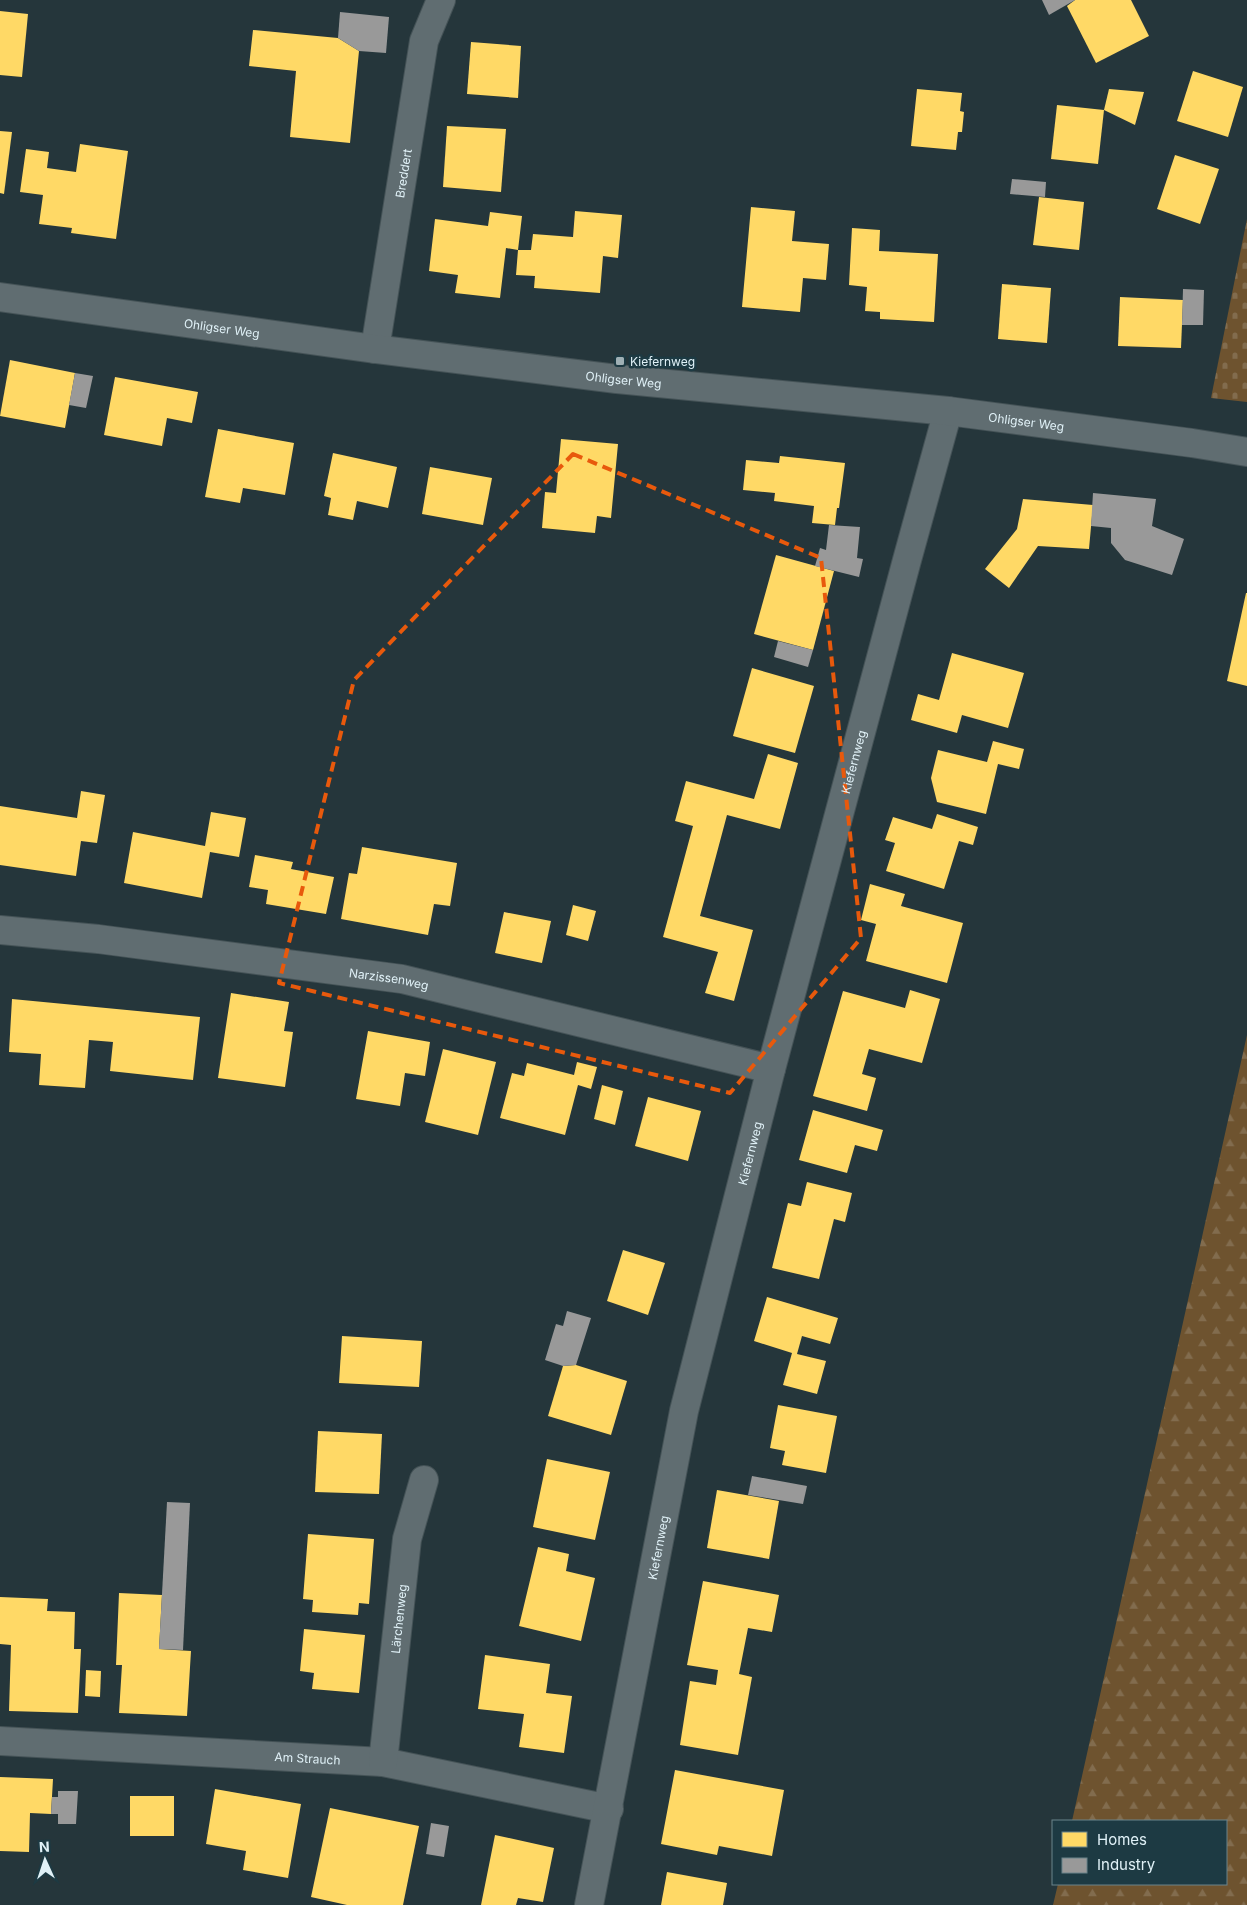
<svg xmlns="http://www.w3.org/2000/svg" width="1247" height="1905" font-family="Inter,sans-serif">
<defs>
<pattern id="forest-firs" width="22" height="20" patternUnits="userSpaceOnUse" patternTransform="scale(1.25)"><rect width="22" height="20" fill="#6e532f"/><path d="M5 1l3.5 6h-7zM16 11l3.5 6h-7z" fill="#826c4e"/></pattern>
<pattern id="cemetery-stones" width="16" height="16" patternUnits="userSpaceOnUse" patternTransform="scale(1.25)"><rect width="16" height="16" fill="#6e532f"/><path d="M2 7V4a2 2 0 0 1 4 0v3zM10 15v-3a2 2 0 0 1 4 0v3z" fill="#826c4e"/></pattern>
</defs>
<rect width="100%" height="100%" fill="#25363b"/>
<polygon fill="url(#forest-firs)" points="1247,1035 1247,1905 1053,1905 1058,1884 1226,1884 1226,1821 1072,1821"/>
<polygon fill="url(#cemetery-stones)" points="1247,219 1247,402 1211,398"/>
<g fill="#ffd966">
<polygon points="1075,0 1131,0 1149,36 1096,63 1067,6"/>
<polygon points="0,11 28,14 22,77 0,75"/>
<polygon points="253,30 338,38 359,51 350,143 290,137 296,71 249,66"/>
<polygon points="471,42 521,46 518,98 467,94"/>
<polygon points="1193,71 1243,87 1228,137 1177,121"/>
<polygon points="917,89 962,93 960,111 964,112 962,132 958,132 956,150 911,146"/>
<polygon points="1109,89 1144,92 1135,125 1104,110"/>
<polygon points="1057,105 1104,110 1098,164 1051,159"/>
<polygon points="447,126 506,129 501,192 443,187"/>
<polygon points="0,131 12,132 4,194 0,193"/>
<polygon points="80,144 128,151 116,239 71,233 72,228 39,224 43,195 20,192 26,149 49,152 47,168 76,172"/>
<polygon points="1175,155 1219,169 1200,224 1157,209"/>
<polygon points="1039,197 1084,202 1079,250 1033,245"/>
<polygon points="751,207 795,211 792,241 829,244 826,280 803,278 800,312 742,307"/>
<polygon points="575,211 622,215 618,258 603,256 600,293 534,288 535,276 516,275 518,250 531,250 533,234 573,237"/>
<polygon points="490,212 522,216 518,250 506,248 500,298 455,293 458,275 429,271 435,219 488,226"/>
<polygon points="852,228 880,230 879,251 938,254 934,322 880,319 880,312 865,311 867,287 849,285"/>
<polygon points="1002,284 1051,288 1047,343 998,339"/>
<polygon points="1120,297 1183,300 1181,348 1118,346"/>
<polygon points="10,360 75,373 65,428 0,416"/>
<polygon points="115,377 198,392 192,423 167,418 162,446 104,435"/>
<polygon points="218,429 294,443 285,495 243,488 240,503 205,497"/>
<polygon points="561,439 618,444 611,518 597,516 595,533 542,528 545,492 556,493"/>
<polygon points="333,453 397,467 388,508 357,501 353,520 328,515 331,498 324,496"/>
<polygon points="780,456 845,463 839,508 837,508 835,525 812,523 814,506 774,501 775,493 743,490 746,460 779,463"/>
<polygon points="430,467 492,478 483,525 422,514"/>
<polygon points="1023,499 1093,505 1089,549 1038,546 1009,588 985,569 1017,529"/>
<polygon points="776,555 834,571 813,650 754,634"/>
<polygon points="1246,593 1247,593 1247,686 1227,681"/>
<polygon points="952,653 1024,673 1008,728 962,715 957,733 911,720 918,694 939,700"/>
<polygon points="752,668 814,686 795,753 733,736"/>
<polygon points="993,741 1024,749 1019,769 998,764 986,814 937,802 931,778 938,750 987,762"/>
<polygon points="768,754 798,763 780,829 727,815 700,916 753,930 734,1001 705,993 718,952 663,937 693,826 675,821 686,781 754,799"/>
<polygon points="81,791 105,795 97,843 81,841 76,876 0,865 0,806 77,818"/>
<polygon points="211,812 246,818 239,857 210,852 202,898 124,883 133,832 205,846"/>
<polygon points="937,814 978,827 973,845 959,841 944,889 886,871 895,843 885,840 893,817 932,829"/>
<polygon points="362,847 457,863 450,906 434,904 428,935 341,919 349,873 357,874"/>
<polygon points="255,855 293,862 291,869 334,877 326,914 266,904 268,890 249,887"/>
<polygon points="870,884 905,894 901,906 963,923 947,983 866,961 876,924 861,920"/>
<polygon points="573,905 596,911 588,941 566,935"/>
<polygon points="504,912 551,921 542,963 495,953"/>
<polygon points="910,990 940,999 922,1063 869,1049 862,1074 876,1078 867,1111 813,1096 843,991 905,1008"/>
<polygon points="231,993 289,1002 284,1031 293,1032 285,1087 218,1078"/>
<polygon points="12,999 200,1017 193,1080 110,1071 113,1042 89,1040 85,1088 39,1085 41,1054 9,1052"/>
<polygon points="368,1031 430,1042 425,1076 405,1073 400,1106 356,1099"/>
<polygon points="443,1049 496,1062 478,1135 425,1122"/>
<polygon points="577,1062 597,1067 591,1089 578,1085 565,1135 500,1118 512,1073 524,1076 527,1063 574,1075"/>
<polygon points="602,1085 623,1091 615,1125 594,1119"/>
<polygon points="648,1097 701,1111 688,1161 635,1146"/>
<polygon points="813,1110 883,1130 877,1151 855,1145 847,1173 799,1160"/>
<polygon points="807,1182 852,1193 845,1222 834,1219 819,1279 772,1268 788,1203 801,1206"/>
<polygon points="623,1250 665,1263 648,1315 607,1301"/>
<polygon points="767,1297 838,1318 830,1344 802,1336 797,1354 826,1361 817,1394 783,1385 792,1353 754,1341"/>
<polygon points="342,1336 422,1341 419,1387 339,1383"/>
<polygon points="576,1365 627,1381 611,1435 548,1416 563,1366"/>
<polygon points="778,1405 837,1416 826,1473 782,1465 785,1451 770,1448"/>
<polygon points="318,1431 382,1434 379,1494 315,1492"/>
<polygon points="547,1459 610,1472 595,1540 533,1527"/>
<polygon points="717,1490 779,1501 769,1559 707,1548"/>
<polygon points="308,1534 374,1539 369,1604 359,1603 358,1615 312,1612 313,1600 303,1599"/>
<polygon points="538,1547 569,1554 566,1571 595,1578 581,1641 519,1626"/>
<polygon points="703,1581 779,1595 772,1632 748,1628 739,1674 752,1677 738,1755 680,1745 690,1681 716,1685 718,1670 687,1665"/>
<polygon points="119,1593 162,1595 159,1649 191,1651 187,1716 119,1713 122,1665 116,1665"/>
<polygon points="0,1597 48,1599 47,1611 75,1612 74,1649 81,1649 78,1713 9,1711 11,1645 0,1644"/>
<polygon points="304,1629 365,1635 359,1693 312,1689 314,1673 300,1671"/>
<polygon points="485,1655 550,1664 546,1693 572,1696 564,1753 519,1747 524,1714 478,1709"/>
<polygon points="86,1670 101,1671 100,1697 85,1696"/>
<polygon points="675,1770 784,1790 772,1856 719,1846 717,1855 661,1844"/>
<polygon points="0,1777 53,1779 51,1814 30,1813 29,1852 0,1851"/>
<polygon points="215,1789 301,1804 288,1878 243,1870 246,1851 206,1844"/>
<rect x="130" y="1796" width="44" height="40"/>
<polygon points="330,1808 419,1826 403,1905 347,1905 311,1897"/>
<polygon points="495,1835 554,1848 543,1902 518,1898 516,1905 481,1905"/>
<polygon points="667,1872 727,1883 723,1905 661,1905"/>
</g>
<g fill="#999">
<polygon points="1042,0 1075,0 1049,15"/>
<polygon points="340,12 389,17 386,53 359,51 338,38"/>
<polygon points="1012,179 1046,182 1045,197 1010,194"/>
<polygon points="1183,289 1204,290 1203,325 1182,325"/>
<polygon points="75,373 93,376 86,408 69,405"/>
<polygon points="1093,493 1156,499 1152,526 1184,539 1172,575 1125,560 1111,543 1111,528 1091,526"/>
<polygon points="829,525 860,527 857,558 863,559 859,577 815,566 820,548 826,550"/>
<polygon points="778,641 813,650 808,667 774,657"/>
<polygon points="567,1311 591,1318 576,1365 563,1366 545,1360 556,1324 563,1326"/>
<polygon points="752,1476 807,1486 803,1504 748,1495"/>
<polygon points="167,1502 190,1503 183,1650 159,1649"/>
<polygon points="58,1791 78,1791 76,1824 58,1824 58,1814 51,1814 52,1797 58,1797"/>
<polygon points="431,1823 449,1826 444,1857 426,1854"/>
</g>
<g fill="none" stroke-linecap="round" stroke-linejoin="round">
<g stroke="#455357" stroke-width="30">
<g id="minor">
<path id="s1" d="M375 349 424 41 441 0"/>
<path id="s2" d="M0 930 98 939 402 979 771 1069"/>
<path id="s3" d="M0 1741 383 1762 609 1809"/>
<path id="s4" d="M383 1762 407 1539 424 1480"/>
<path id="s5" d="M589 1905 684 1411 771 1069 907 560 948 411"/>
</g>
</g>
<g stroke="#455357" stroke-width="30">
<g id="tertiary">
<path id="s6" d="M0 297 375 349 617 379 948 411 1192 443 1247 452"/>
</g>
</g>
<use href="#minor" stroke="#606d71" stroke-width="28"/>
<use href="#tertiary" stroke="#606d71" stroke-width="28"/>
</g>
<path fill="none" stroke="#e8590c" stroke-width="4" stroke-dasharray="10 6" stroke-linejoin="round" d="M573 454 821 558 861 938 730 1093 279 983 354 680Z"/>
<rect fill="#9fb0b5" stroke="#1d3a43" stroke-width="2" x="615" y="356" width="10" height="10" rx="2.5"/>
<g text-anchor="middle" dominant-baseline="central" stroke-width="5" stroke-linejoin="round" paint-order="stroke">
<g font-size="12" fill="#e0f1f7" stroke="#1d3a43">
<text stroke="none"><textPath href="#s1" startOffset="178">Breddert</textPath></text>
<text stroke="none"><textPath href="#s6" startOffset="224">Ohligser Weg</textPath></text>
<text stroke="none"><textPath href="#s6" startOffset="629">Ohligser Weg</textPath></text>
<text stroke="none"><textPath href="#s6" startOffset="1034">Ohligser Weg</textPath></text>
<text stroke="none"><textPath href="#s5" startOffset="1174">Kiefernweg</textPath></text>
<text stroke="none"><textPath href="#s2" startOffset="392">Narzissenweg</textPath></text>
<text stroke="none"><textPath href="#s5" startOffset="769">Kiefernweg</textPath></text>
<text stroke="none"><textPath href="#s5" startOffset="364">Kiefernweg</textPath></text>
<text stroke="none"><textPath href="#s4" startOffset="144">Lärchenweg</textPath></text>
<text stroke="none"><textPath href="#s3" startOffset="308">Am Strauch</textPath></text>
</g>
<g font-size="12" fill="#e0f1f7" stroke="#1d3a43" text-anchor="start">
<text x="630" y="361">Kiefernweg</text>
</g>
</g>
<rect x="1052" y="1820" width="175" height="65" fill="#1d3a43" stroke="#6b838b"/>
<rect x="1062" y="1832" width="25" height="15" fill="#ffd966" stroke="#6b838b"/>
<text x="1097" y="1845" font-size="15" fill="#e0f1f7">Homes</text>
<rect x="1062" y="1858" width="25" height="15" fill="#999999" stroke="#6b838b"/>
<text x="1097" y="1870" font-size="15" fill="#e0f1f7">Industry</text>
<g transform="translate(45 1860) rotate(357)" stroke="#1d3a43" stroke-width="4" paint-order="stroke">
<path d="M0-4L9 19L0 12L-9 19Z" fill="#e0f1f7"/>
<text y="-8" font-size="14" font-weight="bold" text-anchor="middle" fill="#e0f1f7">N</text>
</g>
</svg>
